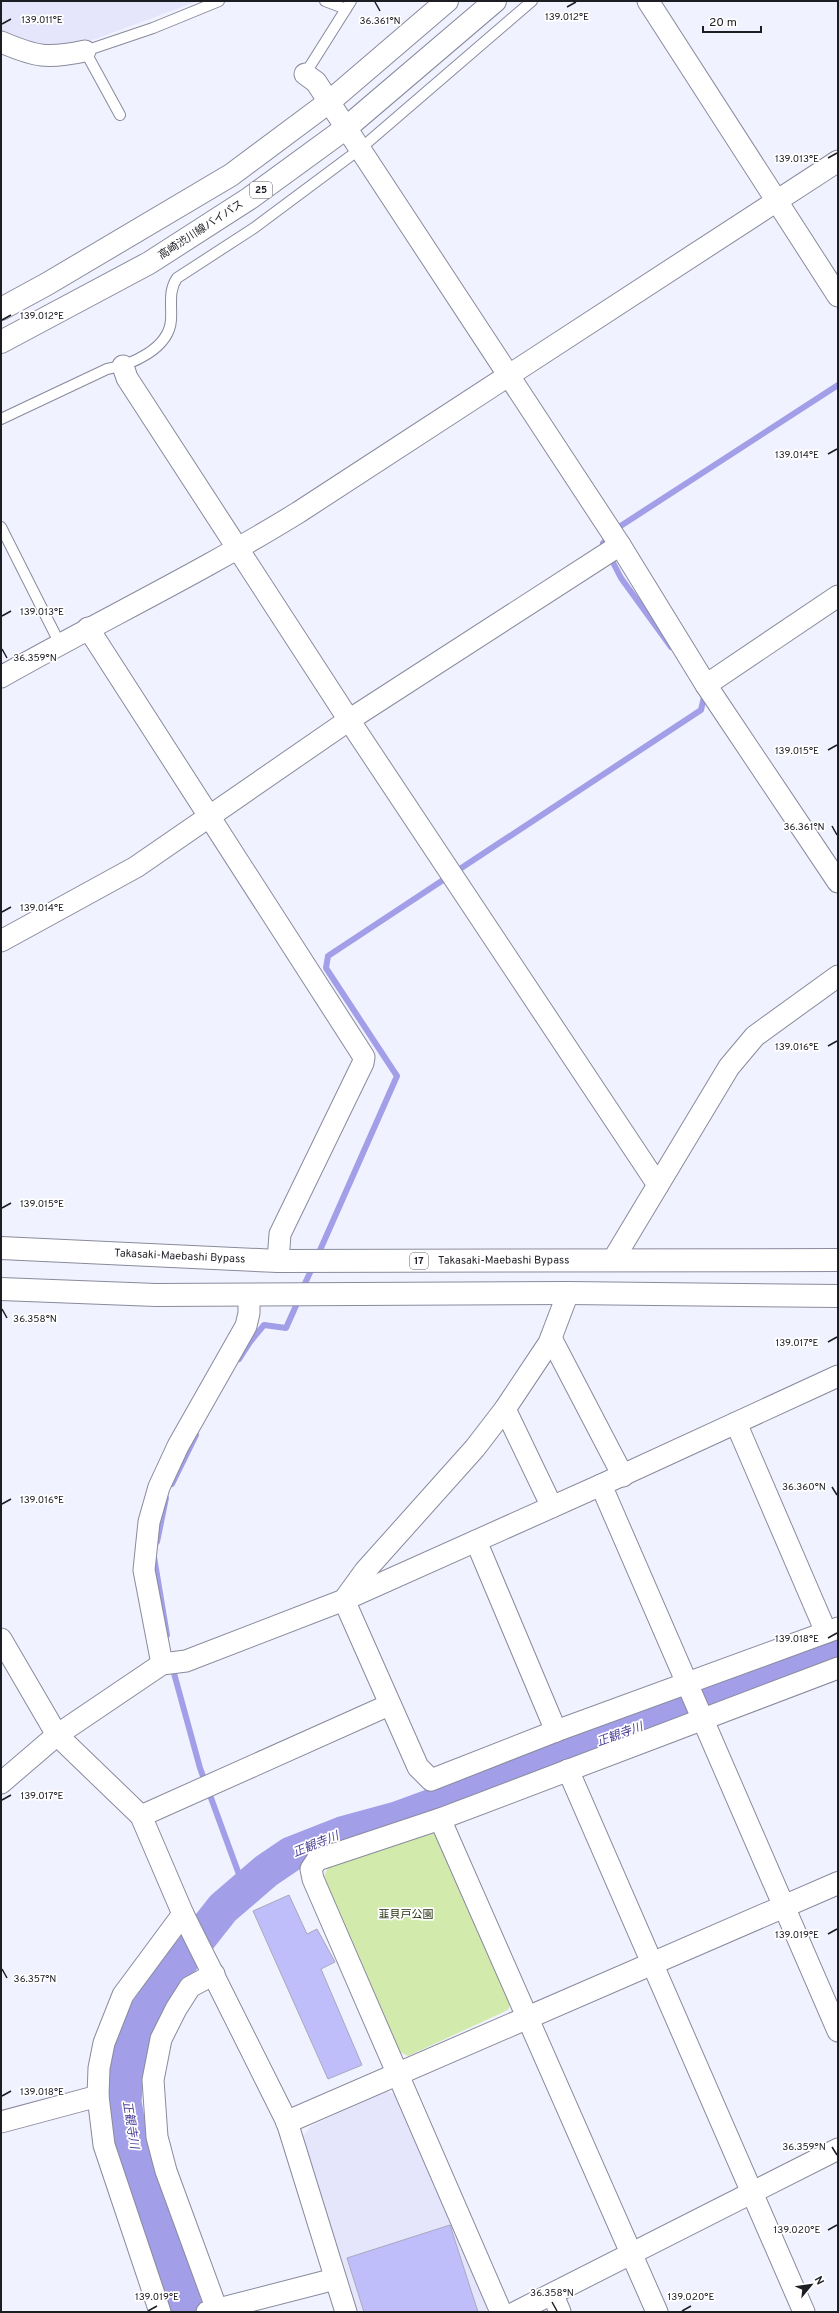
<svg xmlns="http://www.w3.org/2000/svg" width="839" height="2313" font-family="Overpass,'Noto Sans JP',sans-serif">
<rect width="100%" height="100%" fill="#f1f2ff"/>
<g fill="#e5e5fc">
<polygon points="1,1 198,1 87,42 39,49 1,34"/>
<polygon points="387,2091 397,2096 488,2303 486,2312 356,2312 301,2139 311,2126"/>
</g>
<polygon fill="#d2ebad" points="428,1831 440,1836 512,2000 508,2010 408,2056 398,2051 322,1881 328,1867"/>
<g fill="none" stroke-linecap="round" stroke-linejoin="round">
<g stroke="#a29fe8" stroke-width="6">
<polyline points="671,647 621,578 603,543 619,527 838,385"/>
<polyline points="317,1257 397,1076 326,968 328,956 701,710 704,697 702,693"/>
<polyline points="302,1290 313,1266"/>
<polyline points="239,1359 250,1342 264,1325 286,1328 299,1299"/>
<polyline points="172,1484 196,1435"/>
<polyline points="157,1542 166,1498"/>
<polyline points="154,1557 167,1635"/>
<polyline points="172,1666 200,1768 244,1888"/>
</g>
<polyline stroke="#a29fe8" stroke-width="35" points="187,2312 132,2147 124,2102 126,2075 130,2049 142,2019 174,1970 223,1908 266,1871 291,1854 342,1834 397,1819 712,1703 838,1654"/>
</g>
<g fill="#bfbefb" stroke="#a8a8bc">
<polygon points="289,1895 307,1934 317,1929 335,1962 321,1969 362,2065 328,2079 253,1911"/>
<polygon points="450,2225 478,2312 364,2312 347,2258"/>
</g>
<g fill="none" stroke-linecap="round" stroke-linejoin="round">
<g stroke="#898a9d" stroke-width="12">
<g id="lane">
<polyline points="325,1 346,9"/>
<polyline points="305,74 351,1"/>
<polyline points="120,115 85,51 153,28 219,1"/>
<path d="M1 419 107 369C131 365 169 349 171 320 172 305 168 291 177 278L254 228 360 149 532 1"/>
<polyline points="1,527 60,644"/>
</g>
</g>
<g stroke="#898a9d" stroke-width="23">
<g id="street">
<polyline points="648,1 838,296"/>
<path d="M1 42C36 57 47 59 85 51"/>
<polyline points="305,74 316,82 620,545 706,685 838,882"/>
<polyline points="123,366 127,378 349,720 658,1185"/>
<polyline points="88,628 364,1057 363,1063 280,1234 278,1261"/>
<path d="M1 677C100 621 202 572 299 512L838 161"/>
<polyline points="706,685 838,596"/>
<polyline points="1,941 136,867 349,720 620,545"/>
<polyline points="613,1260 729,1067 755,1036 838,976"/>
<polyline points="568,1293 549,1343 505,1409 475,1448 365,1571 344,1600 418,1767 431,1780 556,1731 838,1628"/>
<polyline points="551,1338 623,1476"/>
<polyline points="505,1409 552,1507"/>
<polyline points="736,1423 826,1632"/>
<polyline points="601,1485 838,2031"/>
<polyline points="476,1541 556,1731"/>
<polyline points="1,1639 57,1735 141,1816 183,1914 287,2122 346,2312"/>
<polyline points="162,1664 144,1570 149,1522 159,1487 178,1446 246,1326 249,1313 249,1295"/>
<polyline points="568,1770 804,2312"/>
<polyline points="1,1783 57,1735 162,1664 186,1661 344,1600 601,1485 838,1376"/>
<polyline points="141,1816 389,1705"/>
<polyline points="440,1819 657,2312"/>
<polyline points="214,1974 190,1987 176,2009 161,2039 153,2080 157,2137 166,2171 217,2310"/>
<polyline points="1,2122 98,2096"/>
<polyline points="553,2295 560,2312"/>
<polyline points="160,2312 104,2145 98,2096 99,2068 104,2043 123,1995 183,1914"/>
<polyline points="207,2312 335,2279"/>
<polyline points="501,2312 313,1879 311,1869 317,1860 440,1819 838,1668"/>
<polyline points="516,2312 838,2149"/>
</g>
</g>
<g stroke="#898a9d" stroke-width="24">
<polyline id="secondary" points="287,2122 838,1883"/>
</g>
<g stroke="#898a9d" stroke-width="24">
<g id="primary">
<polyline points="1,309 47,284 231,175 329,102 447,1"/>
<polyline points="1,342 149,263 250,198 346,128 495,1"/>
</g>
</g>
<g stroke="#898a9d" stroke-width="24">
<g id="highway">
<path id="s1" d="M1 1248 278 1261 838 1260"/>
<polyline points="1,1289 156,1295 568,1293 838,1296"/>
</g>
</g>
<use href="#lane" stroke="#fff" stroke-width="10"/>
<use href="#street" stroke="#fff" stroke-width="21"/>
<use href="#secondary" stroke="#fff" stroke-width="22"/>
<use href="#primary" stroke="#fff" stroke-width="22"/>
<use href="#highway" stroke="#fff" stroke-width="22"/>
</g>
<path fill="none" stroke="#1d1d24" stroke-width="1.5" d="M375 2 380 11M567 7 576 2M2 24 11 19M828 158 837 153M2 320 11 315M828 454 837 449M2 616 11 611M2 649 7 658M828 750 837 745M832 826 837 835M2 912 11 907M828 1046 837 1041M2 1208 11 1203M2 1309 7 1318M828 1342 837 1337M832 1487 837 1495M2 1504 11 1499M828 1638 837 1633M2 1800 11 1795M828 1934 837 1929M2 1969 7 1978M2 2096 11 2091M832 2147 837 2155M828 2230 837 2225M552 2302 557 2311M148 2311 157 2306M682 2311 691 2306"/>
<g text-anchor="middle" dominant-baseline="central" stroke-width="3.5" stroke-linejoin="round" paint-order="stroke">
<g fill="#fff" stroke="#616166" stroke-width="1">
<rect x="250" y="182" width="22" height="16" rx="3"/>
<rect x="410" y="1253" width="18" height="16" rx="3"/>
</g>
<g font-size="10" font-weight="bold" fill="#1d1d24">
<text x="261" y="190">25</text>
<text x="419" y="1261">17</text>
</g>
<g font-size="11" fill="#1d1d24" stroke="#fff">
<text transform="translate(201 230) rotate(-33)">高崎渋川線バイパス</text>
<text stroke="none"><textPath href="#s1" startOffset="179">Takasaki-Maebashi Bypass</textPath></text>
<text stroke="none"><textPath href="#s1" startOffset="503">Takasaki-Maebashi Bypass</textPath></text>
</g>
<g font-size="11" fill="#263211" stroke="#fff">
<text x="406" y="1915">韮貝戸公園</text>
</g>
<g font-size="12" font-style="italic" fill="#4f449a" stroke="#fff">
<text transform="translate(620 1735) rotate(-20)">正観寺川</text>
<text transform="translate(316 1845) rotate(-22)">正観寺川</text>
<text transform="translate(130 2125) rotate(81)">正観寺川</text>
</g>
</g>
<g font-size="10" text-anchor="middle" fill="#1d1d24" stroke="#fff" stroke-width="3.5" stroke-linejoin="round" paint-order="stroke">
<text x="567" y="20">139.012°E</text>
<text x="42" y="23">139.011°E</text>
<text x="380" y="24">36.361°N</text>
<text x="797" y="162">139.013°E</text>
<text x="42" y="319">139.012°E</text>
<text x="797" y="458">139.014°E</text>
<text x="42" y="615">139.013°E</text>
<text x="35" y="661">36.359°N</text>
<text x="797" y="754">139.015°E</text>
<text x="804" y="830">36.361°N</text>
<text x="42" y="911">139.014°E</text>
<text x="797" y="1050">139.016°E</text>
<text x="42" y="1207">139.015°E</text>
<text x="35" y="1322">36.358°N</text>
<text x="797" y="1346">139.017°E</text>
<text x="804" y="1490">36.360°N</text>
<text x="42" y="1503">139.016°E</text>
<text x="797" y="1642">139.018°E</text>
<text x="42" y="1799">139.017°E</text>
<text x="797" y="1938">139.019°E</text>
<text x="35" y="1982">36.357°N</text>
<text x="42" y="2095">139.018°E</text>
<text x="804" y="2150">36.359°N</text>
<text x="797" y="2233">139.020°E</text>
<text x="552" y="2296">36.358°N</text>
<text x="157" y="2300">139.019°E</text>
<text x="691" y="2300">139.020°E</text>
</g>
<rect width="839" height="2313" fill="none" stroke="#1d1d24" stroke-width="4"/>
<g transform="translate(811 2285) rotate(61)" stroke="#ffffff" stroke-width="3" paint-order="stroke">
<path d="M0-3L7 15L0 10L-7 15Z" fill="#1d1d24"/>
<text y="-6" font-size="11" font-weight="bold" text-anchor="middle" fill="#1d1d24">N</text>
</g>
<path d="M703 26v6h58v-6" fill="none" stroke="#1d1d24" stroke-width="2"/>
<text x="709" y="26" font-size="12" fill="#1d1d24" stroke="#ffffff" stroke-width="3" paint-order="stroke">20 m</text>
</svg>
